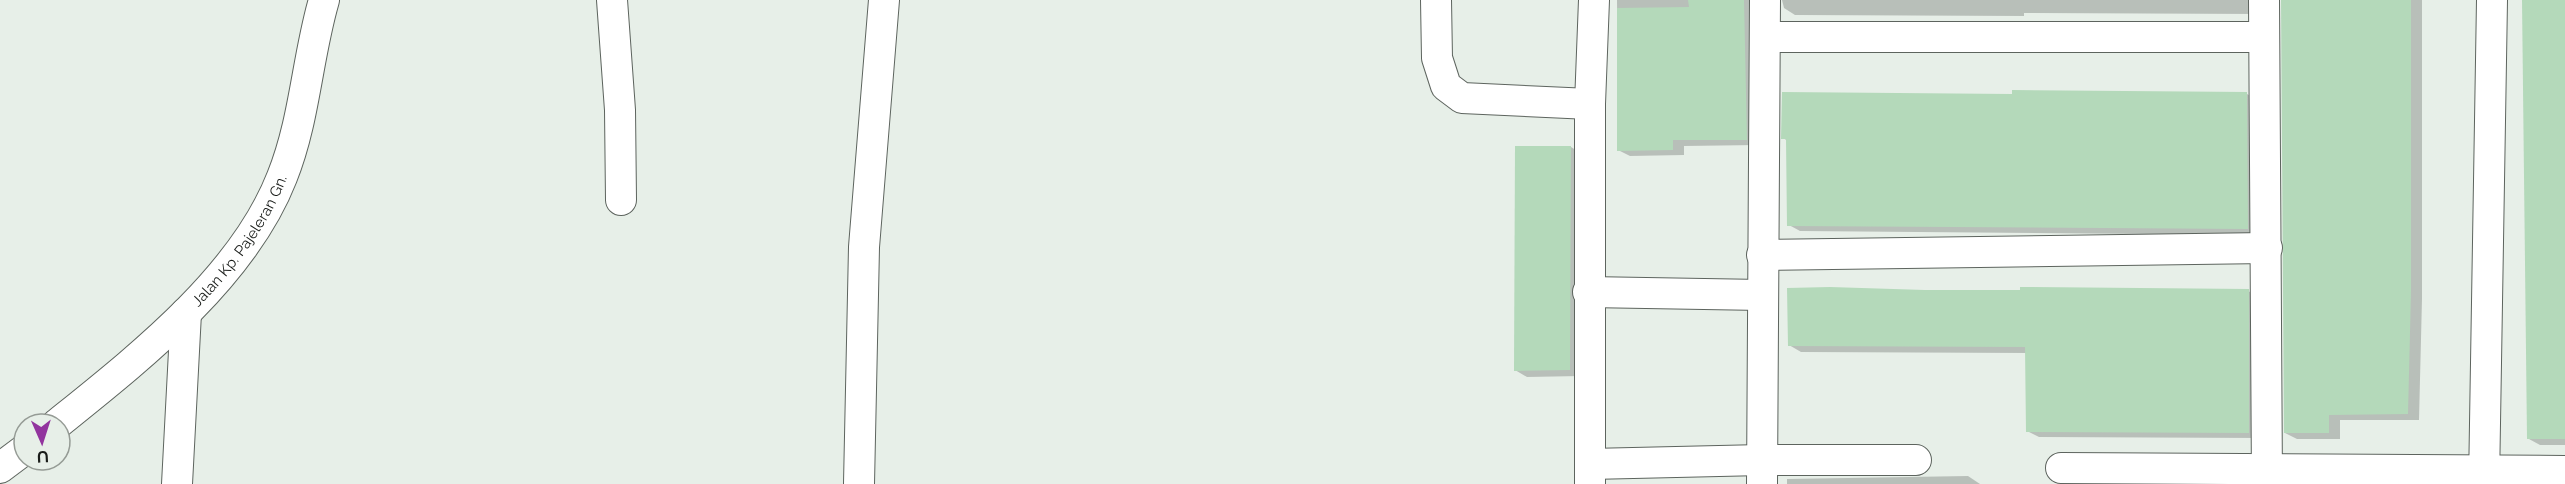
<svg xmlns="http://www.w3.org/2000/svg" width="2565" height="484" font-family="Raleway,sans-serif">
<rect width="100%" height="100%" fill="#e7efe8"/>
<g fill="#0003">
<polygon points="1617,0 1761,0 1758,145 1684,146 1684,155 1630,156 1618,150"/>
<polygon points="1782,0 2260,0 2258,14 2024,13 2024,16 1795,15 1784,8"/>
<polygon points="2283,0 2422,0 2422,299 2419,420 2340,420 2340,439 2297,439 2285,433"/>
<polygon points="2523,0 2565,0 2565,445 2540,445 2529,439"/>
<polygon points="2247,94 2258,100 2259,235 1800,231 1789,225 1788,141 1783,138 2013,95"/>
<polygon points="1571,147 1582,154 1581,376 1527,377 1515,370"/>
<polygon points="1789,290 2248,291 2260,297 2260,438 2039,437 2027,431 2027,353 1801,352 1789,345"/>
<polygon points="1968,476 1980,484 1787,484 1787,479"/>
</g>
<g fill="#b4d9ba">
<polygon points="1688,0 1744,0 1747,140 1673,140 1673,150 1617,151 1617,8 1689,7"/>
<polygon points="2281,0 2411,0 2411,292 2408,414 2329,415 2329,433 2284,433"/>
<polygon points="2522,0 2565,0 2565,439 2527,439"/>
<polygon points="2012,90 2247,92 2248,229 1787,226 1786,139 1781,139 1782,92 2012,94"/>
<polygon points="1515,146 1571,146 1570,370 1514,371"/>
<polygon points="1830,287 1925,290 2020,290 2020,287 2249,289 2249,433 2026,432 2025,347 1788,346 1787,288"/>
</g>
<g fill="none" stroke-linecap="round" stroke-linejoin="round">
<g stroke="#5d645e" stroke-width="32">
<g id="street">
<polyline points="612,0 620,110 621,200"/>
<polyline points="1436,0 1437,58 1446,86 1462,98 1590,104"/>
<polyline points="2264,0 2267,484"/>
<polyline points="1765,37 2264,37"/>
<polyline points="1762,255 2267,248"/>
<polyline points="1588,292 1762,295"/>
<path id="s1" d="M57 424C139 358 243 277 282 177 305 120 307 58 324 0"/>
<polyline points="1590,464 1762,460 1916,460"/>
<polyline points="0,468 24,450"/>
<polyline points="2061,468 2565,471"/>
<polyline points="177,484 186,313"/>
<polyline points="859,484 864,247 884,0"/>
<polyline points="1590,484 1590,104 1594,0"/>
<polyline points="1762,484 1765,0"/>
<polyline points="2484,484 2492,0"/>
</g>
</g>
<use href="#street" stroke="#fff" stroke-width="30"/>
</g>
<g text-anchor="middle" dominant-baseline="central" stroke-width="6" stroke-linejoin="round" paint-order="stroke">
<g font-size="15" fill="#191c19" stroke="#e7efe8">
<text stroke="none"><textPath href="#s1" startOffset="261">Jalan Kp. Pajeleran Gn.</textPath></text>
</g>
</g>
<g transform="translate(42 442) rotate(177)"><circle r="28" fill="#e7efe8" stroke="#959b95" stroke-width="1.5"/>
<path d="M0-4.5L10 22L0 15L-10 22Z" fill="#92349e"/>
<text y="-9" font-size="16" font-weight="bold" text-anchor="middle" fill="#191c19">U</text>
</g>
</svg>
